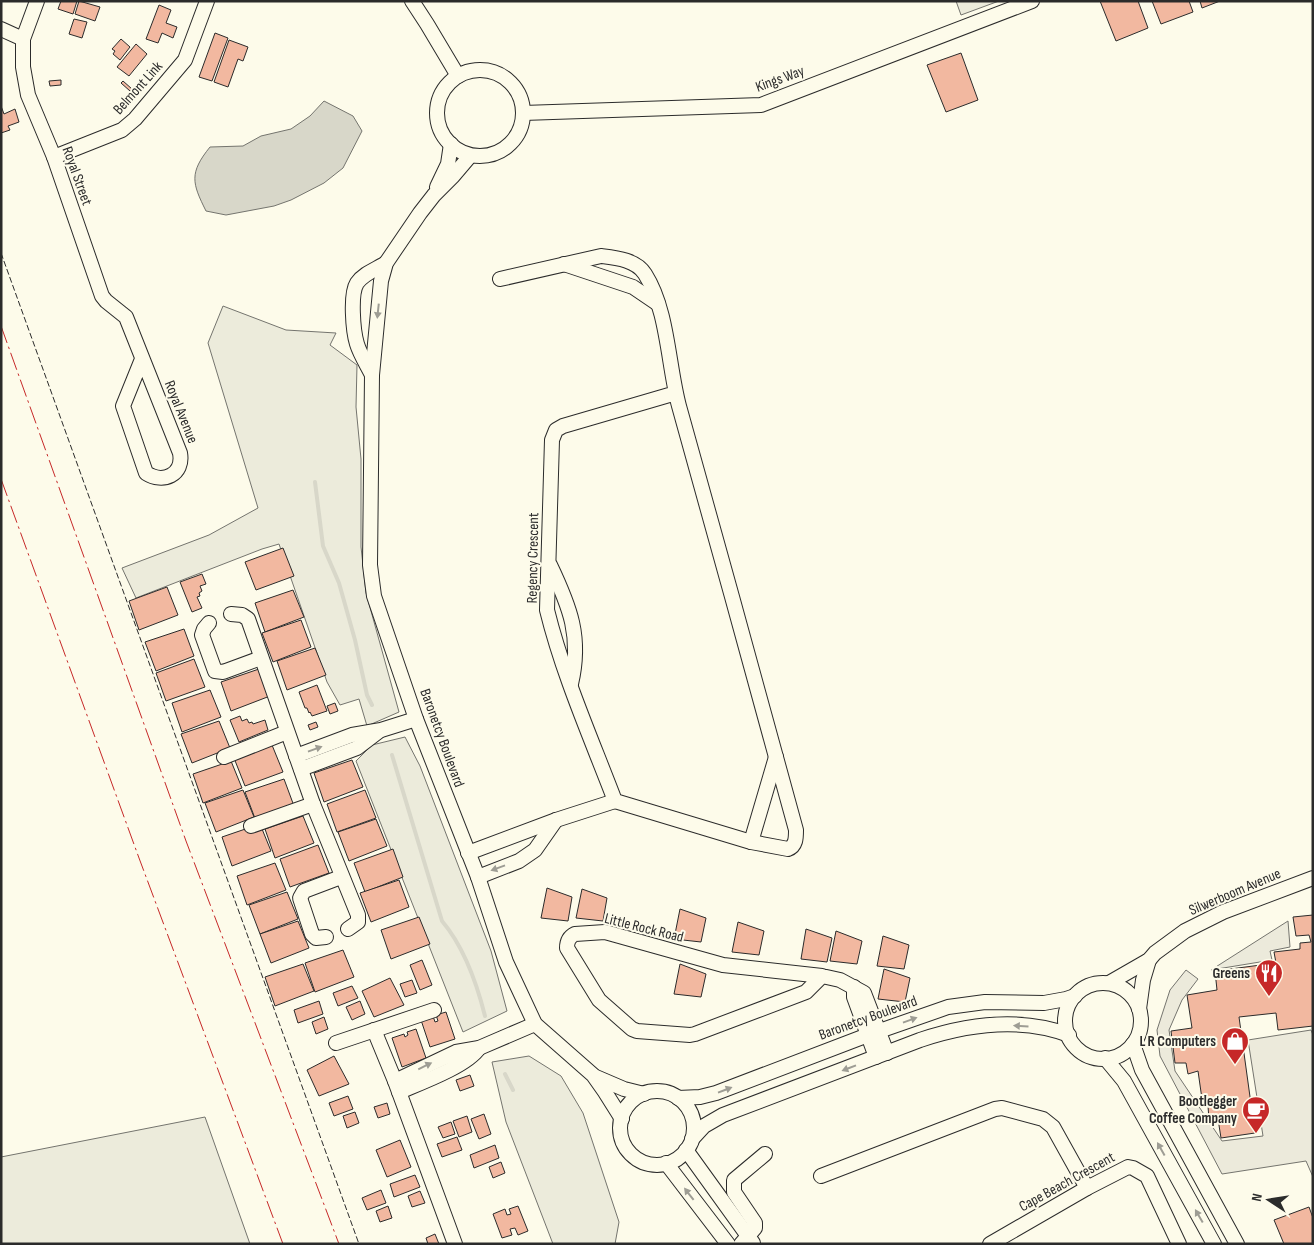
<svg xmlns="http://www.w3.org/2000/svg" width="1314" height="1245" font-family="'Sofia Sans Condensed',sans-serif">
<rect width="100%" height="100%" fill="#fdfbea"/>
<g fill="#ecebdb" stroke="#74746e">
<polygon points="956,1 999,1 961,15"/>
<polygon points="223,306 286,330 336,333 330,345 357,365 356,407 361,459 361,547 366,593 399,712 367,726 359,699 340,705 327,682 279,544 262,549 136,598 122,568 209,535 258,508 208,343"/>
<polygon points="405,737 420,766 491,951 507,1011 463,1032 356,761 372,745"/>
<polygon points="529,1056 561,1076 583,1113 619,1222 615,1244 553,1244 506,1122 492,1062"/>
<polygon points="205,1117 250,1244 1,1244 1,1157"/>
</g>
<g fill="#eceadb" stroke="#74746e">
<polygon points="1288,921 1290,947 1270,951 1272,960 1211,970"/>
<polygon points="1186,970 1198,979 1182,1000 1169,1030 1175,1071 1222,1141 1263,1136 1248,1040 1311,1030 1313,1035 1313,1177 1306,1161 1222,1174 1160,1056 1157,1030 1170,990"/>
</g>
<path fill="#d8d7c9" stroke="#74746e" d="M324 101 353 116 362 131 343 168 324 183 291 200 274 206 226 215 206 211C192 183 189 173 210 147L243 146 261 136 291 129 310 116Z"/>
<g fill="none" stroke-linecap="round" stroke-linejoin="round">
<g stroke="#d8d7c9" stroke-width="4">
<polyline points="315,482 323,546 339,583 355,640 367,695 372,705"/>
<path d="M392 755 442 921C464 947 477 984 485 1016"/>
<polyline points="505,1074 513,1090"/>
</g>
</g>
<g fill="#f2b8a0" stroke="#2b2b2b">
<polygon points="61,1 77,1 73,14 58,9"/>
<polygon points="79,1 100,7 95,21 75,14"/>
<polygon points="1100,1 1138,1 1148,28 1116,41"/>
<polygon points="1152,1 1189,1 1193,12 1161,24"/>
<polygon points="1200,1 1220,1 1202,8"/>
<polygon points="159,5 171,10 166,23 177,27 173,38 162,33 158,43 146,39"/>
<polygon points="74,19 87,22 82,38 69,34"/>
<polygon points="215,33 228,38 212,81 199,77"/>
<polygon points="121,39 130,47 120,60 113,54 115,51 112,49"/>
<polygon points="229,40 248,47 243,61 238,59 228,87 214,82"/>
<polygon points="136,44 147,54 129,76 117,67"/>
<polygon points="961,53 978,100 946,112 927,65"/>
<polygon points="61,80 61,85 50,86 49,81"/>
<polygon points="123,81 132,89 130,91 121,83"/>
<polygon points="1,106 4,114 15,109 19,122 8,126 10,130 1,133"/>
<polygon points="283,548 294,576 256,590 245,562"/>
<polygon points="202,574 206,584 200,586 202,591 199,593 200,596 197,597 202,608 192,612 180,582"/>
<polygon points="167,587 178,615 139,630 129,601"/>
<polygon points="293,590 304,617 265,632 255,603"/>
<polygon points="301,620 311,647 273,662 262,633"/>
<polygon points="184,629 194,656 156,671 145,642"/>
<polygon points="315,648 326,675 287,690 277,661"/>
<polygon points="194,659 205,687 166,701 156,673"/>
<polygon points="259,669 270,696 231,711 221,682"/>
<polygon points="317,685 327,711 312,716 310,712 309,713 307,708 305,708 299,692"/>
<polygon points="210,690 221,717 182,732 172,703"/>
<polygon points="335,703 338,711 330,714 327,706"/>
<polygon points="240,716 242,721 247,719 249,723 252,722 253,724 265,720 268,730 239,742 230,720"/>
<polygon points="219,721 230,748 192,763 181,734"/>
<polygon points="316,722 318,727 310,730 308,725"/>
<polygon points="272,745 283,772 245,786 234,758"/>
<polygon points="352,760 363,787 324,802 314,773"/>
<polygon points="231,761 242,788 203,803 193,774"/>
<polygon points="284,779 294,806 256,821 245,792"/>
<polygon points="243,790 254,817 216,832 205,803"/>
<polygon points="365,790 376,818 337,832 327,804"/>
<polygon points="303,816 314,843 275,858 265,829"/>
<polygon points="376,819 387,846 349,861 338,832"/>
<polygon points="260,824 271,851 232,866 222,837"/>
<polygon points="318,845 329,873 290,887 280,859"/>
<polygon points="393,849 403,877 365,892 354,863"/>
<polygon points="275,863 286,890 247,905 237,876"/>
<polygon points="399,880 409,907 371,922 360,893"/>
<polygon points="547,888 572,897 568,921 541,918"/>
<polygon points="582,889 607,898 603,921 576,918"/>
<polygon points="287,892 298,919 260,934 249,905"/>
<polygon points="680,909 706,918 701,942 674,939"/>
<polygon points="1313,915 1313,1026 1278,1030 1276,1013 1239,1017 1255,1133 1221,1138 1218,1119 1209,1120 1208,1106 1203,1106 1198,1071 1188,1074 1186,1063 1175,1063 1171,1031 1192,1028 1187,995 1217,990 1215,971 1276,963 1274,952 1300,949 1300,943 1311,942 1309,935 1296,936 1293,917"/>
<polygon points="419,917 430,944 391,959 381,930"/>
<polygon points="298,921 309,948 271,963 260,934"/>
<polygon points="738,922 764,931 759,955 732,952"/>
<polygon points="806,929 832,938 827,962 801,959"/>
<polygon points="836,931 862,941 857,964 830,961"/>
<polygon points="883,936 909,945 904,969 877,966"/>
<polygon points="343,950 354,977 315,992 305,963"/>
<polygon points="422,960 432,985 420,990 410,965"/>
<polygon points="303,964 314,991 275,1006 265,977"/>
<polygon points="680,964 706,974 701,997 674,994"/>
<polygon points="884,969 910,978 905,1002 878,999"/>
<polygon points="390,978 404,1005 374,1017 362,991"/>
<polygon points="412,980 417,993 405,997 400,984"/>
<polygon points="352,986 358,998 338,1006 333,993"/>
<polygon points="319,1001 323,1014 298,1023 294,1010"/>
<polygon points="360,1001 365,1014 352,1020 346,1007"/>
<polygon points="446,1012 455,1039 430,1047 421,1020 433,1016 435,1022 438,1021 436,1015"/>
<polygon points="324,1017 328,1029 316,1034 312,1022"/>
<polygon points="416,1029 426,1058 402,1067 392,1038 404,1034 405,1037 408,1035 407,1032"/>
<polygon points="334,1056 349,1084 319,1096 307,1070"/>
<polygon points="470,1075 474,1086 460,1091 456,1080"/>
<polygon points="348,1096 353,1109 334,1116 329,1103"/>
<polygon points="387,1103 390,1114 378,1118 374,1107"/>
<polygon points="355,1112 359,1123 347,1128 343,1116"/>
<polygon points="484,1114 491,1134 479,1139 471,1119"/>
<polygon points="467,1116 472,1132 459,1137 453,1121"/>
<polygon points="451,1122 455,1134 443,1138 438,1127"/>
<polygon points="457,1137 462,1150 442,1157 437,1144"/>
<polygon points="400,1140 411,1167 387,1177 376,1150"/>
<polygon points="495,1145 499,1158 474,1168 470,1155"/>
<polygon points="501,1162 505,1173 493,1178 489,1167"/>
<polygon points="415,1175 420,1187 394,1197 390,1184"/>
<polygon points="381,1190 386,1203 367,1210 362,1198"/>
<polygon points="420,1191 425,1203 412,1207 408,1196"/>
<polygon points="388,1206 392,1218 380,1222 376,1211"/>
<polygon points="518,1206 528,1231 518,1235 515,1228 510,1229 512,1235 502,1238 493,1214 505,1209 507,1215 511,1214 509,1209"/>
<polygon points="1309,1207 1313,1218 1313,1244 1284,1244 1274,1220"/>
<polygon points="435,1234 439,1244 428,1244 426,1238"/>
</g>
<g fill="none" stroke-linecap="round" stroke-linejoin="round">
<g stroke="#2b2b2b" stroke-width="16">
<g id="minor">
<path d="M37 1 23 39V67L28 95 54 157 102 296 106 301 126 317 180 453C184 475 163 484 146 473L123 406 142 359"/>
<polyline points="412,1 427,24 458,76"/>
<polyline points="1,29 23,39"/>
<circle cx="480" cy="113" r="43"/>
<polyline points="523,113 761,105 1032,1"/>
<polyline points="470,156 453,176 434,195 420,213 386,263 381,281 372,375 370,565 374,596 416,719 478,877 506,962 535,1024 593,1075 605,1092 622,1119"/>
<polyline points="54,157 122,130 135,119 185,60 207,1"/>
<polyline points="437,187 448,164 451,144"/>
<polyline points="564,264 633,287 658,304"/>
<path d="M500 279 601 256C617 258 636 260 645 274 668 310 668 365 679 406 718 547 758 689 796 830 796 838 796 846 788 849L751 842 615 801C591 738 563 675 547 610L552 440 556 430 563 426 676 393"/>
<path d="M372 375C367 365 360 354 357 344 353 331 350 294 357 283 364 273 377 269 386 263"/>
<path d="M550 565C570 607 582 637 571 684"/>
<polyline points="231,614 242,615 248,619 313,804 358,915 358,922 348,929"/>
<polyline points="209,623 204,629 202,635 215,671 223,672 261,658"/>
<polyline points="296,756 352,735 381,730 416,719"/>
<polyline points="224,757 287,732"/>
<polyline points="301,769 357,748 378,732"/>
<polyline points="251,826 313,804"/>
<polyline points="751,842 776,757"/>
<polyline points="468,853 556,820 615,801"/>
<polyline points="478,877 519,861 535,850 556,820"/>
<polyline points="326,937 316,938 312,934 300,898 304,891 341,877"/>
<path d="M822 976 806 992 695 1034 690 1035 637 1031 632 1029 599 1000 567 948C567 941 569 937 575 934L605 932 723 965 822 976 840 980 864 993 887 1053"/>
<polyline points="1109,983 1149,960 1155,953 1185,931 1223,912 1313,878"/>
<circle cx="1103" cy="1021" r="38"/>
<polyline points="854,987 854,997 876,1057"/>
<polyline points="1139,1009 1143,980 1149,960"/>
<polyline points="374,1030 395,1081 455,1244"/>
<polyline points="336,1043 434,1010"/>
<polyline points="1133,1044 1142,1070 1237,1244"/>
<polyline points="1105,1058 1124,1081 1214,1244"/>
<polyline points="596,1077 624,1089 644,1094"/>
<polyline points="395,1081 456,1052 479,1048 535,1024"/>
<circle cx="657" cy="1128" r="37"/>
<path d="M399 1092C420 1083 467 1066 479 1048"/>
<polyline points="678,1098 700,1097 716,1093 868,1035 948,1007 985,1002 1044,1003 1066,999 1075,996"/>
<path d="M692 1139 704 1126 723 1115 920 1040C968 1024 1021 1017 1069 1035"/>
<polyline points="686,1150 753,1243"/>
<polyline points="666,1163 728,1244"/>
<polyline points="821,1176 995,1109 1002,1108 1043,1119 1053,1127 1087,1188"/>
<polyline points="741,1244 755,1228 755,1223 734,1192 734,1180 765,1154"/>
<polyline points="990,1244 1087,1188 1128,1167 1133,1168 1147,1176 1179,1244"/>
</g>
</g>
<use href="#minor" stroke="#fdfbea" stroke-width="14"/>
<polyline stroke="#2b2b2b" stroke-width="1" stroke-dasharray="6 2.5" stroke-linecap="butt" points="1,253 359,1244"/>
<g stroke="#c62828" stroke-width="1" stroke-dasharray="18 4 2.5 4" stroke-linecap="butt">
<polyline points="1,326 186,841 339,1244"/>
<polyline points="1,479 139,858 283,1244"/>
</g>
</g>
<defs><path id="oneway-solid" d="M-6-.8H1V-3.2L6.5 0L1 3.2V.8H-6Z" transform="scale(1.25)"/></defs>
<g fill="#9e9d94">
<use href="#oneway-solid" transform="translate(378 311) rotate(96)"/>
<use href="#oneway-solid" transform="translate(315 749) rotate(-20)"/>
<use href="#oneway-solid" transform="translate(498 868) rotate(160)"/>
<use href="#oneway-solid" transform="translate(910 1020) rotate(-20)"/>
<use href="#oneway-solid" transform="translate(1021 1026) rotate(-177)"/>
<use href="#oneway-solid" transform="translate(425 1066) rotate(-26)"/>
<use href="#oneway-solid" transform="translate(849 1068) rotate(159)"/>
<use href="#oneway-solid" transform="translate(725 1090) rotate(-21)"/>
<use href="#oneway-solid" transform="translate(1161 1149) rotate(-119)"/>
<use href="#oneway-solid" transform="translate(689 1194) rotate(-128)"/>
<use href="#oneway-solid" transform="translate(1199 1216) rotate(-120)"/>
</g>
<defs>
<g id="restaurant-pin" transform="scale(1.4375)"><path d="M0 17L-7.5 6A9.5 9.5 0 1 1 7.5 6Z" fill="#c62828" stroke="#fdfbea"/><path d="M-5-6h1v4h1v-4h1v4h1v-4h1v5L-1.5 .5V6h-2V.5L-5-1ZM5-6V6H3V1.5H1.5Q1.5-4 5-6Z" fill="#fff"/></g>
<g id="shop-pin" transform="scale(1.4375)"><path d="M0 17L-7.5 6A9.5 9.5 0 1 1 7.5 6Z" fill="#c62828" stroke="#fdfbea"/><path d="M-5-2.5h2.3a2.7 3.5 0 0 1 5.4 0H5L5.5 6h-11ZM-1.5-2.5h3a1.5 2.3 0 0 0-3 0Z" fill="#fff"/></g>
<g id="cafe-pin" transform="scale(1.4375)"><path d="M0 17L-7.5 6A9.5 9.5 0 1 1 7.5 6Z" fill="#c62828" stroke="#fdfbea"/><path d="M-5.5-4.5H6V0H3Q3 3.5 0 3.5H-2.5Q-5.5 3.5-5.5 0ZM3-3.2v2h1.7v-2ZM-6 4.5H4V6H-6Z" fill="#fff"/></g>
</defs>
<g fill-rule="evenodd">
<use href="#restaurant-pin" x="1269" y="973"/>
<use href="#shop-pin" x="1235" y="1041"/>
<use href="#cafe-pin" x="1256" y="1110"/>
</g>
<g text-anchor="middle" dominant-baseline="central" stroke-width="4" stroke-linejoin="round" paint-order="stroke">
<g font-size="15" fill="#2b2b2b" stroke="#fdfbea">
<text transform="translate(780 79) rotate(-20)">Kings Way</text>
<text transform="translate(138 88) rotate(-48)">Belmont Link</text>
<text transform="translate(77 176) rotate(70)">Royal Street</text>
<text transform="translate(181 412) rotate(68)">Royal Avenue</text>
<text transform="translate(533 558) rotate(-89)">Regency Crescent</text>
<text transform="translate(442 738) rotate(70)">Baronetcy Boulevard</text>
<text transform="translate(1235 892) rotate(-23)">Silwerboom Avenue</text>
<text transform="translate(644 928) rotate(14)">Little Rock Road</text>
<text transform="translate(868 1018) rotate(-20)">Baronetcy Boulevard</text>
<text transform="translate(1067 1182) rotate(-29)">Cape Beach Crescent</text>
</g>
<g font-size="15" font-weight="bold" fill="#2b2b2b" stroke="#fdfbea" text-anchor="end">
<text x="1250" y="973">Greens</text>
<text x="1216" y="1041">L R Computers</text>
<text x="1237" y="1101">Bootlegger<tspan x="1237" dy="17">Coffee Company</tspan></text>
</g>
</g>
<rect width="1314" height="1245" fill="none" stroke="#2b2b2b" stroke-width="5"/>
<g transform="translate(1269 1200) rotate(282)" stroke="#fdfbea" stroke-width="4" paint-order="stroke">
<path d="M0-4L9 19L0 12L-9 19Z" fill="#2b2b2b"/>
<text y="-8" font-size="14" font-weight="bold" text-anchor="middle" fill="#2b2b2b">N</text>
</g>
</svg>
